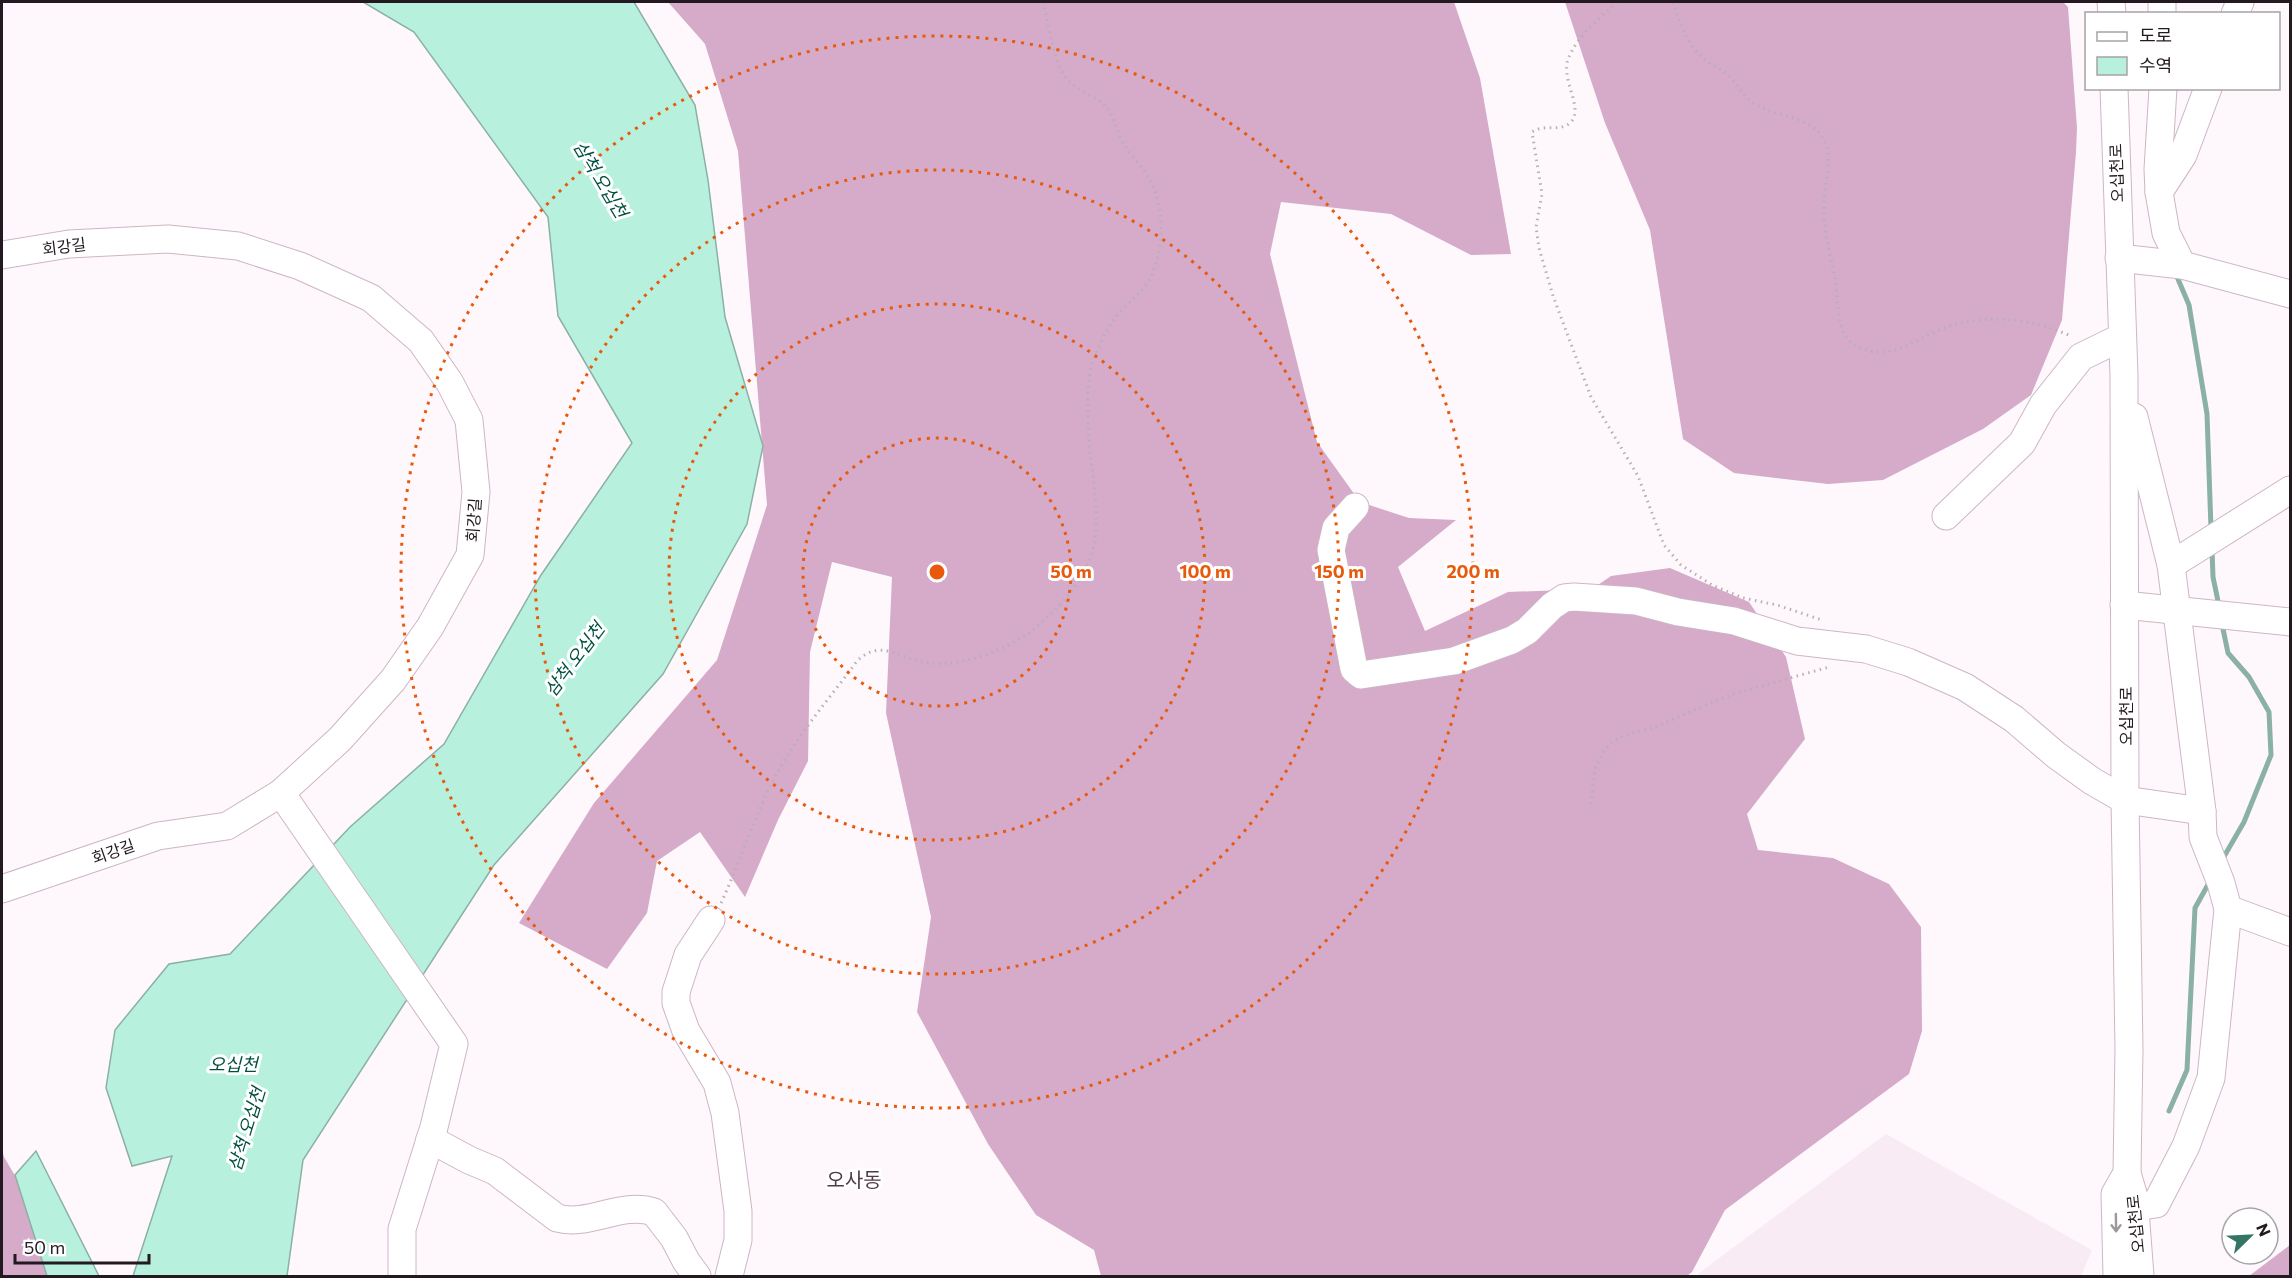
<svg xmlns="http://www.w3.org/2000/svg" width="2292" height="1278" font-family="Commissioner,'Noto Sans KR',sans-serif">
<rect width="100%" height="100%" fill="#fef8fc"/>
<polygon fill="#f8ebf4" points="1886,1134 2092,1250 2081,1276 1700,1276 1699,1273"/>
<g fill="#d5abc9">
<polygon points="668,2 1454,2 1480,78 1511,254 1471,255 1391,214 1281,202 1270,254 1317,442 1360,502 1409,518 1456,520 1398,567 1425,631 1508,592 1592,589 1611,576 1670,568 1749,602 1786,657 1805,739 1747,814 1758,850 1833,858 1889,884 1921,927 1922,1031 1909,1074 1725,1210 1692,1272 1687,1276 1101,1276 1094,1250 1036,1215 988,1144 917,1012 931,917 886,713 892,577 832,562 810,652 808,761 778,820 745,897 700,832 657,861 647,913 607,969 519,923 594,803 717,660 767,505 738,151 705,44"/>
<polygon points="1565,2 2063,2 2068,7 2077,128 2076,152 2062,320 2031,395 1983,429 1883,480 1828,484 1734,473 1683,439 1650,230 1605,123"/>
<polygon points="2,1150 4,1157 74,1276 2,1276"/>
<polygon points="2290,1245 2290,1276 2249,1276"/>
</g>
<g fill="#b7f1de" stroke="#8bb0a5" stroke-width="1.5">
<polygon points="363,2 634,2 695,105 708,180 725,317 763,446 747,524 663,674 494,865 303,1160 287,1276 133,1276 172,1156 132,1166 106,1088 115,1030 169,964 230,954 350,827 444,744 541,575 632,443 558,316 548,217 414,32"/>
<polygon points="36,1151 99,1276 47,1276 15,1175"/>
</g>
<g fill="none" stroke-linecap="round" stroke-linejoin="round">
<g stroke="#8bb0a5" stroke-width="5">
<polyline points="2175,272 2189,305 2207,414 2211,529"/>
<polyline points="2212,550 2213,577 2219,606"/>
<polyline points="2222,624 2228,653 2249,677 2269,712 2271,755 2244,822 2222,860"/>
<polyline points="2169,1111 2187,1070 2195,908 2210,881"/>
</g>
<g stroke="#ceb5c6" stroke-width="29">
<g id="minor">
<polyline points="2111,2 2112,14"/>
<polyline points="2162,2 2162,14"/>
<polyline points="2235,14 2240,2"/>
<polyline points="2114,88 2124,375 2125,800 2129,1049 2127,1173 2134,1197 2140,1276"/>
<polyline points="2159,192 2158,169 2163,88"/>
<polyline points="2,255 69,244 168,239 238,246 300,266 371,298 421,341 450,383 469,420 476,492 470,555 430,627 393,680 340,739 281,793 227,826 158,836 2,889"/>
<polyline points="2119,258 2182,265 2290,294"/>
<polyline points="2182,265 2166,233 2159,192 2183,155 2208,88"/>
<polyline points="2134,417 2171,565 2202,811 2203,837 2221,883 2228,909 2211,1078 2186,1146 2156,1204 2135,1207"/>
<polyline points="1355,507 1336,528 1331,550 1354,669 1361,675 1454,661 1512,640 1527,631 1552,606 1564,598 1574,597 1636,601 1678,612 1734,621 1797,641 1866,649 1908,662 1965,687 2014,719 2056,755 2092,781 2125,800 2202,811"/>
<polyline points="1946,516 2022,443 2043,405 2081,357 2122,337"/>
<polyline points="2171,565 2290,490"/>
<polyline points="2124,605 2290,622"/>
<polyline points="281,793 454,1044 434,1127 402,1229 402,1276"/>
<polyline points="2228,909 2290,932"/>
<polyline points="711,920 688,955 676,992 676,1003 686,1031 717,1083 725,1113 738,1211 738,1240 729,1276"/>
<path d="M430 1139 469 1160 495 1171 557 1218C589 1227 621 1201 654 1212L674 1238 686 1261 697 1276"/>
<polyline points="2117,1276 2115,1194 2127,1173"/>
</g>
</g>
<g stroke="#b6afb4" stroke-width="3" stroke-dasharray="1.5 4.5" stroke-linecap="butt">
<path d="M1617 2C1600 18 1577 36 1568 59 1561 81 1584 108 1571 122 1560 133 1545 123 1532 132L1542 194 1536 227 1539 248 1553 296 1591 397 1638 476 1664 545 1681 565 1712 585 1743 598 1777 605 1822 620"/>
<path d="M1673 2C1681 25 1686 44 1705 60 1712 66 1721 68 1728 75 1737 83 1742 95 1752 102 1776 120 1816 113 1827 147 1832 164 1824 187 1824 205 1823 230 1830 253 1835 277 1838 295 1836 319 1845 335 1848 340 1852 345 1858 347 1893 363 1917 337 1947 327 1989 313 2032 319 2071 336"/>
<polyline points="1591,804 1595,769 1603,752 1612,742 1623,736 1655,727 1730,695 1829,667"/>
<path d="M721 903C741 860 755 814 777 773 799 733 830 698 857 661 883 637 900 660 928 663 963 667 1007 650 1034 629 1063 606 1094 570 1096 531 1098 494 1088 456 1088 418 1088 402 1087 384 1091 368 1097 349 1106 328 1120 312 1129 302 1140 294 1148 282 1161 261 1164 227 1158 203 1152 172 1136 165 1122 141 1116 130 1115 117 1107 108 1095 94 1075 92 1064 75 1052 55 1049 25 1043 2"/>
</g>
<use href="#minor" stroke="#fff" stroke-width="27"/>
</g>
<defs><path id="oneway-shaft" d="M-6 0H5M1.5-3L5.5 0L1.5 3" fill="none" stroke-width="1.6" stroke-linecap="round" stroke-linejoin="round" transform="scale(1.5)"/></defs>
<use stroke="#9c989b" href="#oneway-shaft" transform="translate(2116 1223) rotate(89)"/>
<g fill="none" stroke="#e8590c" stroke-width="3" stroke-dasharray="3 6">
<circle cx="937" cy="572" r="134"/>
<circle cx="937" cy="572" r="268"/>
<circle cx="937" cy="572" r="402"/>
<circle cx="937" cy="572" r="536"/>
</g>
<g text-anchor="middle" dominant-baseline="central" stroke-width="6" stroke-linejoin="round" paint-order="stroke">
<g font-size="16" fill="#231920" stroke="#fff">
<text transform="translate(2116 173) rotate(-92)">오십천로</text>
<text transform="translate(64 246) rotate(-7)">회강길</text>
<text transform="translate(473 520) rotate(-86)">회강길</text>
<text transform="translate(2125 716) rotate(-90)">오십천로</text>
<text transform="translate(113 851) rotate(-19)">회강길</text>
<text transform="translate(2135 1224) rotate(-96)">오십천로</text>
</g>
<g font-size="18" font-style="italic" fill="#005040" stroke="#fff">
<text transform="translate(601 179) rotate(59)">삼척 오십천</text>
<text transform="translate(574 659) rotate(-53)">삼척 오십천</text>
<text x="233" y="1064">오십천</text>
<text transform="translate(246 1129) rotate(-73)">삼척 오십천</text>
</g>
<g font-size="20" fill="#503b4a" stroke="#fff">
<text x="854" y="1179">오사동</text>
</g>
</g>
<circle cx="937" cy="572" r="9" fill="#e8590c" stroke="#fff" stroke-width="3"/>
<g font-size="18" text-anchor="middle" font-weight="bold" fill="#e8590c" stroke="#fff" stroke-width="6" stroke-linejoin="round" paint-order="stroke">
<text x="1071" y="578">50 m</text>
<text x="1205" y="578">100 m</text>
<text x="1339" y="578">150 m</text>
<text x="1473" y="578">200 m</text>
</g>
<rect width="2292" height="1278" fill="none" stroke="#231920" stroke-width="6"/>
<rect x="2085" y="12" width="195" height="78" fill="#ffffff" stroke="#a7a3a6" stroke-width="1.5"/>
<rect x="2097" y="32" width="30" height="9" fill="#ffffff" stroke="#a7a3a6" stroke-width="1.5"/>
<text x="2139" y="42" font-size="18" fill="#231920">도로</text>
<rect x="2097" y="57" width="30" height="18" fill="#b7f1de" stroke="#a7a3a6" stroke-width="1.5"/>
<text x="2139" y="72" font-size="18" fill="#231920">수역</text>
<g transform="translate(2250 1236) rotate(66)"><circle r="28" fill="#ffffff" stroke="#a7a3a6" stroke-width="1.5"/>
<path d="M0-4.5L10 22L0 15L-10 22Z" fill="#357564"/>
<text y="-9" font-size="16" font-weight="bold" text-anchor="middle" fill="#231920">N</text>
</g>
<path d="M15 1254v9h134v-9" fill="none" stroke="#231920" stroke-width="3"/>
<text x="24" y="1254" font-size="18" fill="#231920" stroke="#ffffff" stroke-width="4.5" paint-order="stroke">50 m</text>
</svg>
